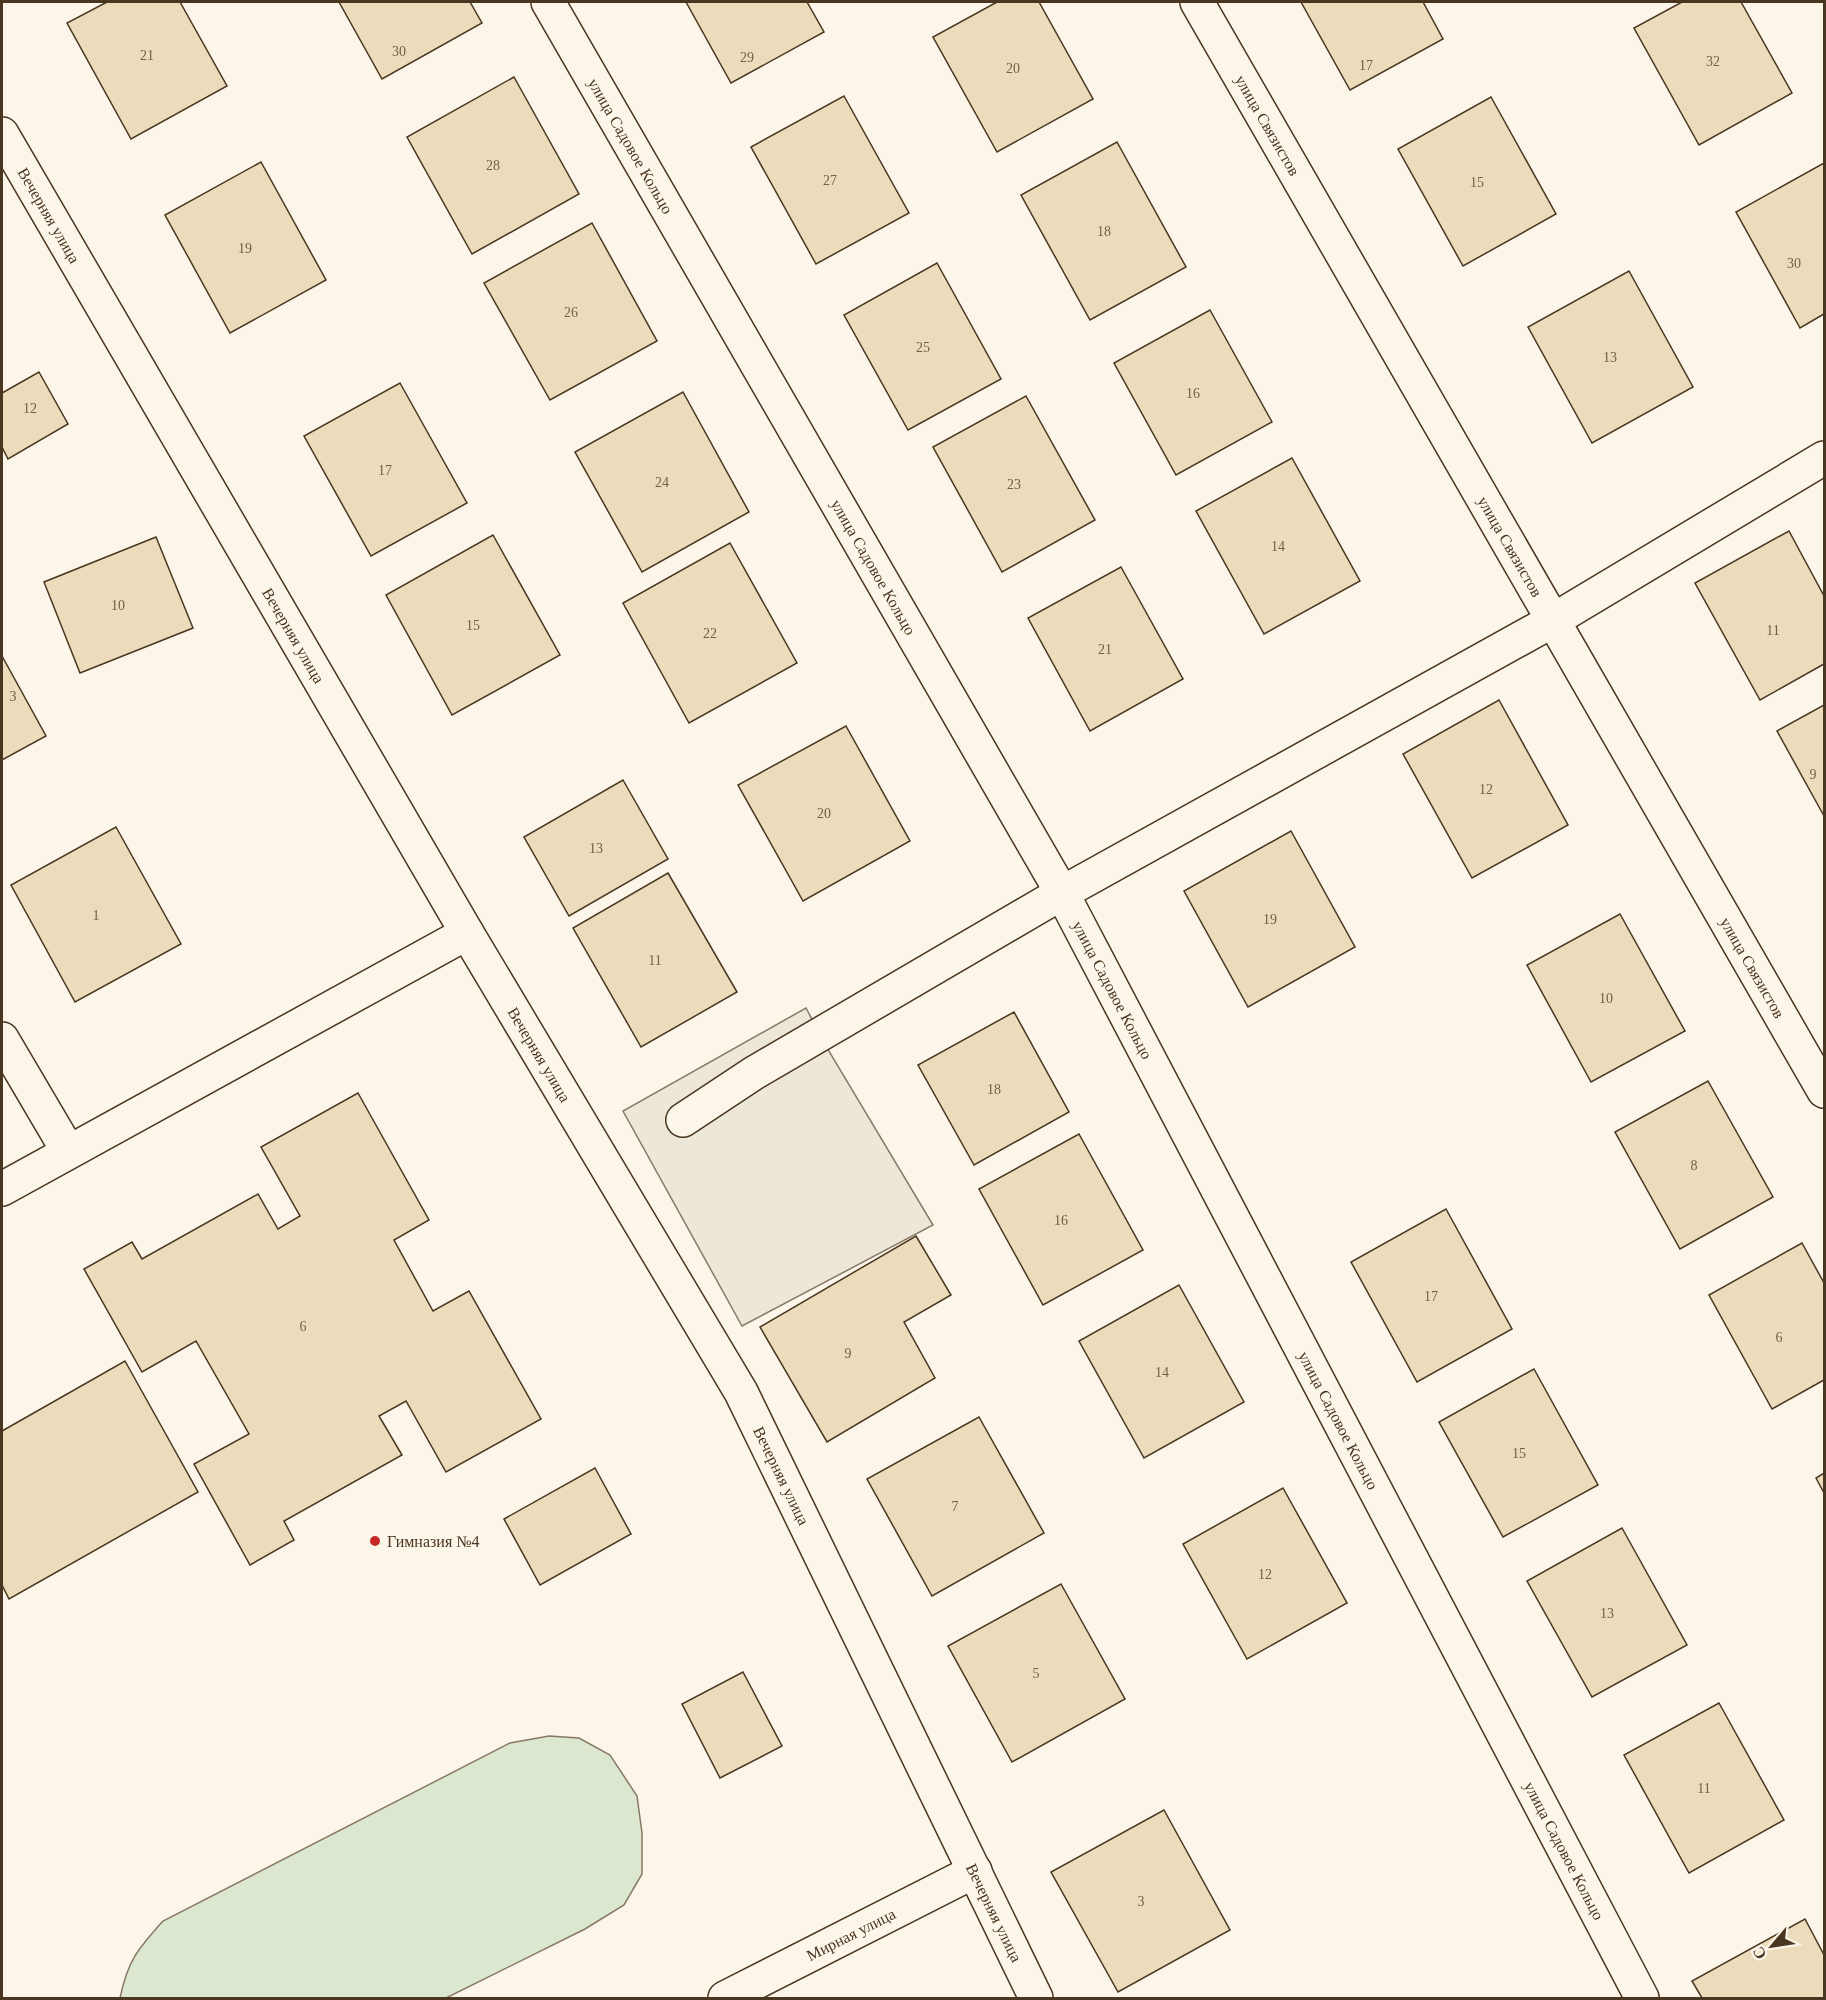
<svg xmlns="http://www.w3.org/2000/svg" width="1826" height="2000" font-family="Georgia,serif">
<rect width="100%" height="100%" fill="#fbf6e9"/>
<path fill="#dce7d0" stroke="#887966" stroke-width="1.5" d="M549 1736 579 1738 610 1755 637 1796 642 1833V1874L624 1905 585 1929 446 1998H120C128 1960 138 1949 163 1921L510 1743Z"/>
<polygon fill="#ede7d9" stroke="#887966" stroke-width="1.5" points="806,1008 830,1053 933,1225 742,1326 623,1111"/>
<g fill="#ecdcbc" stroke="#4a3520" stroke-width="1.5">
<polygon points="107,2 180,2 227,86 131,139 67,23"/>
<polygon points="339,2 470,2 482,23 382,79"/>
<polygon points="686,2 807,2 824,32 731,83"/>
<polygon points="997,2 1039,2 1093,99 997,152 933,37"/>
<polygon points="1301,2 1423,2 1443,39 1350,90"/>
<polygon points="1682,2 1741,2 1792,93 1699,145 1634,28"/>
<polygon points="514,77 579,194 472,254 407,137"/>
<polygon points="844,96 909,213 816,264 751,147"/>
<polygon points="1491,97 1556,214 1463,266 1398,149"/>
<polygon points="1117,142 1186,267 1090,320 1021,195"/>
<polygon points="261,162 326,280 230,333 165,215"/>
<polygon points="1824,163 1824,314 1800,328 1736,212"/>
<polygon points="592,223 657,341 550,400 484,283"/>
<polygon points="937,263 1001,379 908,430 844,315"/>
<polygon points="1629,271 1693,387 1592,443 1528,327"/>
<polygon points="1210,310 1272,422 1176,475 1114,363"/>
<polygon points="39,372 68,424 8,459 2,447 2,393"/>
<polygon points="400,383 467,503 371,556 304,436"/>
<polygon points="683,392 749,512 642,572 575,452"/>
<polygon points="1026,396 1095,520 1002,572 933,447"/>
<polygon points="1292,458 1360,581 1264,634 1196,511"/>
<polygon points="1789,531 1824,596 1824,664 1760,700 1695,583"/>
<polygon points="493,535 560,655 452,715 386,595"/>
<polygon points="156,537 193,628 80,673 44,582"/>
<polygon points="730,543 797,663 689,723 623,603"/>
<polygon points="1121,567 1183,679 1090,731 1028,618"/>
<polygon points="2,656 46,736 2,760"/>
<polygon points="1499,700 1568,825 1472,878 1403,754"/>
<polygon points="1824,705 1824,816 1777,731"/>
<polygon points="846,726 910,841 803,901 738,785"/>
<polygon points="623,780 668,859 569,916 524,837"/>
<polygon points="116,827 181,944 75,1002 11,885"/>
<polygon points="1291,831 1355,947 1248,1007 1184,891"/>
<polygon points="668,873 737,992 641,1047 573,928"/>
<polygon points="1620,914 1685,1031 1591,1082 1527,965"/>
<polygon points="1014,1012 1069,1112 974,1165 918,1065"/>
<polygon points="1708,1081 1773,1197 1680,1249 1615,1132"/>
<polygon points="358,1093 429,1220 394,1240 433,1311 469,1291 541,1419 446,1472 406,1401 379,1416 402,1455 284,1521 294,1540 250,1565 194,1464 249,1434 196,1341 142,1372 84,1269 132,1242 142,1259 258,1194 278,1229 300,1216 261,1147"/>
<polygon points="1079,1134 1143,1250 1043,1305 979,1189"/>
<polygon points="1446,1209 1512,1329 1417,1382 1351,1262"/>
<polygon points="916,1236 951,1295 904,1322 935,1378 827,1442 760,1327"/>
<polygon points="1802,1243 1824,1283 1824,1380 1772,1409 1709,1295"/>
<polygon points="1179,1285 1244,1402 1144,1458 1079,1341"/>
<polygon points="125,1361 198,1492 9,1599 2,1585 2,1431"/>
<polygon points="1534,1369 1598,1485 1503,1537 1439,1422"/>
<polygon points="979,1417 1044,1533 932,1596 867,1479"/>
<polygon points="595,1468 631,1534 540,1585 504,1519"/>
<polygon points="1824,1473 1824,1493 1816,1478"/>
<polygon points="1283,1488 1347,1603 1247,1659 1183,1544"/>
<polygon points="1622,1528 1687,1645 1592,1697 1527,1581"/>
<polygon points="1061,1584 1125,1699 1012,1762 948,1646"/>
<polygon points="743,1672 782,1746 720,1778 682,1704"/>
<polygon points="1719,1703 1784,1820 1689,1873 1624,1755"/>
<polygon points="1164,1810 1230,1930 1118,1992 1051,1872"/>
<polygon points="1805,1919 1824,1955 1824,1998 1702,1998 1692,1981"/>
</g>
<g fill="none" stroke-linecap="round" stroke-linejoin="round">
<g stroke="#4a3520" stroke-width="36">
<g id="minor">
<path id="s1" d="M548 2 1062 893 1642 1998"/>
<path id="s2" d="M1197 2 1824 1091"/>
<path id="s3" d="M2 134 467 933 741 1392 1036 1998"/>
<polyline points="2,1039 68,1151"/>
<polyline points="683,1120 754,1073 1062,893 1552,621 1824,458"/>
<polyline points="2,1189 467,933"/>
<path id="s4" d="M725 1998 975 1871"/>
</g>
</g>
<use href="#minor" stroke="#fbf6e9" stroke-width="33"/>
</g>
<circle fill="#c62828" stroke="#fbf6e9" stroke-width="2" cx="375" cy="1541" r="6"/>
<g text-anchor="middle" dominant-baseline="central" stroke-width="4.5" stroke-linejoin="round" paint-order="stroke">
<g font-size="14" fill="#725f47">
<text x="399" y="51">30</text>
<text x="147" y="55">21</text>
<text x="747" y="57">29</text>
<text x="1713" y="61">32</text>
<text x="1366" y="65">17</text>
<text x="1013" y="68">20</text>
<text x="493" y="165">28</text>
<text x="830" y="180">27</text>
<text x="1477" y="182">15</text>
<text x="1104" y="231">18</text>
<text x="245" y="248">19</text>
<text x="1794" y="263">30</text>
<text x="571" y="312">26</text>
<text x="923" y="347">25</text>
<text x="1610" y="357">13</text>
<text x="1193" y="393">16</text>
<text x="30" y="408">12</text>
<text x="385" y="470">17</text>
<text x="662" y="482">24</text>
<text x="1014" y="484">23</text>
<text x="1278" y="546">14</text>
<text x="118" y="605">10</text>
<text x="473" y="625">15</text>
<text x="1773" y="630">11</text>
<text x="710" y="633">22</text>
<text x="1105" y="649">21</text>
<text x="13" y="696">3</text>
<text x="1813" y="774">9</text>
<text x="1486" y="789">12</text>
<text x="824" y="813">20</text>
<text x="596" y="848">13</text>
<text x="96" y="915">1</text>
<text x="1270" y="919">19</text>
<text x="655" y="960">11</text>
<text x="1606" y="998">10</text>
<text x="994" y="1089">18</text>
<text x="1694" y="1165">8</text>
<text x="1061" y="1220">16</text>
<text x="1431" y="1296">17</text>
<text x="303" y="1326">6</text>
<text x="1779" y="1337">6</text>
<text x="848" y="1353">9</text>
<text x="1162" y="1372">14</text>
<text x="1519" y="1453">15</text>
<text x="955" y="1506">7</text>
<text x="1265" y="1574">12</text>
<text x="1607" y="1613">13</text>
<text x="1036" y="1673">5</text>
<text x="1704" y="1788">11</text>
<text x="1141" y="1901">3</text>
</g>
<g font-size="16" fill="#4a3520" stroke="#fbf6e9">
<text stroke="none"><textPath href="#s2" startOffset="142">улица Связистов</textPath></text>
<text stroke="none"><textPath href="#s1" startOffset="166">улица Садовое Кольцо</textPath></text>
<text stroke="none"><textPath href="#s3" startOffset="94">Вечерняя улица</textPath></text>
<text stroke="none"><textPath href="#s2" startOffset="628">улица Связистов</textPath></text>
<text stroke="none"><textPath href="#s1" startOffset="652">улица Садовое Кольцо</textPath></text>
<text stroke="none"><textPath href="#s3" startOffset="580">Вечерняя улица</textPath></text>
<text stroke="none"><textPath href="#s2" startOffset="1114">улица Связистов</textPath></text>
<text stroke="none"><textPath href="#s1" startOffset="1138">улица Садовое Кольцо</textPath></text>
<text stroke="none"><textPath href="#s3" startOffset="1066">Вечерняя улица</textPath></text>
<text stroke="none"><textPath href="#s1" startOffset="1624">улица Садовое Кольцо</textPath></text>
<text stroke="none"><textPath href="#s3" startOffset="1552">Вечерняя улица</textPath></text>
<text stroke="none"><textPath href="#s1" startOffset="2110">улица Садовое Кольцо</textPath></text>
<text stroke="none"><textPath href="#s3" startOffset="2038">Вечерняя улица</textPath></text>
<text stroke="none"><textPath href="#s4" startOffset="141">Мирная улица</textPath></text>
</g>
<g font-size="16" fill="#4a3520" stroke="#fbf6e9" text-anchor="start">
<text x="387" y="1541">Гимназия №4</text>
</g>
</g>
<rect width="1826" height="2000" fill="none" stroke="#4a3520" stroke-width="6"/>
<g transform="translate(1772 1946) rotate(241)" stroke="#fbf6e9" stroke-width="4.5" paint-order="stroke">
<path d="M0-4.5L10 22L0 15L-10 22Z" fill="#4a3520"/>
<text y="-9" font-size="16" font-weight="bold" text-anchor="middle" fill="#4a3520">С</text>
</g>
</svg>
